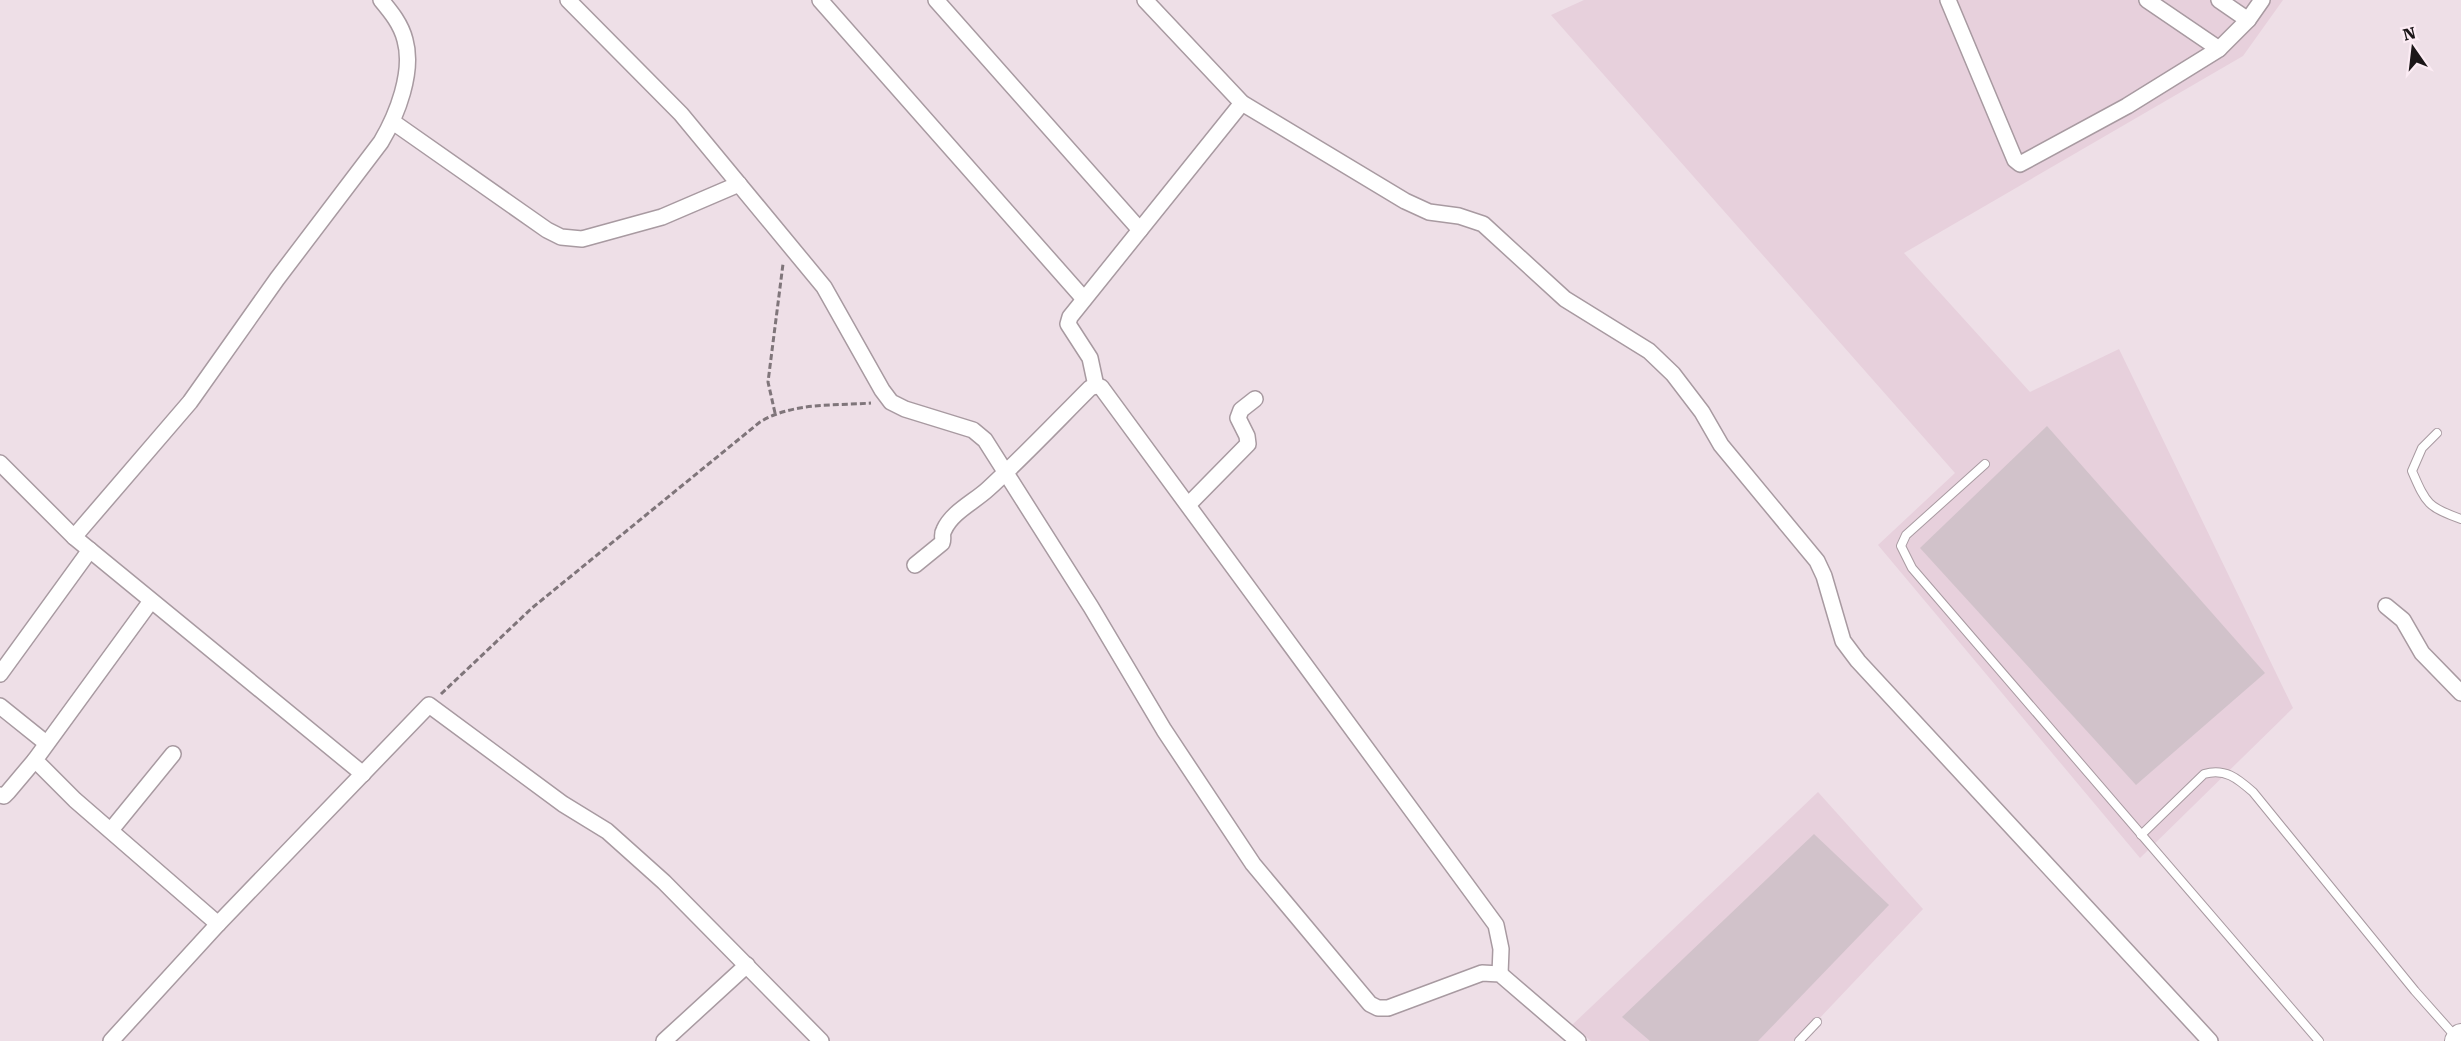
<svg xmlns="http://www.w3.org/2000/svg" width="2461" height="1041" font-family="'Roboto Serif',serif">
<rect width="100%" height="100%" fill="#eedfe7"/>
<g fill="#e7d0dc">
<polygon points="1584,0 2283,0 2243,56 1904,253 2030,392 2119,349 2293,708 2140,858 1878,545 1955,473 1551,15"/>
<polygon points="1818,792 1923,909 1798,1041 1591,1041 1572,1025"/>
</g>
<g fill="#d1c2ca">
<polygon points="2047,426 2265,673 2136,785 1920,548"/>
<polygon points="1814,834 1889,905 1758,1041 1650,1041 1622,1017"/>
</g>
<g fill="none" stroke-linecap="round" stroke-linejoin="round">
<g stroke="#a89aa1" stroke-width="10">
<g id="service">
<path d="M2437 433 2422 448 2412 471C2426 503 2427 507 2461 519"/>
<polyline points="1985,464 1906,535 1901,546 1912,568 2319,1041"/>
<path d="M2141 835 2204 774C2225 768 2237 778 2253 792L2415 991 2455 1036"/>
<polyline points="1799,1041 1817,1022"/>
</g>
</g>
<g stroke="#a89aa1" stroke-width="18">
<g id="minor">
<polyline points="568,0 681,114 824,287 882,390 891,402 905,409 973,430 985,440 1091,607 1164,730 1253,864 1370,1004 1378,1008 1388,1008 1482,973 1500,974 1578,1041"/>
<polyline points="820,0 1084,299"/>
<polyline points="936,0 1140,230"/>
<polyline points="1145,0 1242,103 1405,201 1429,212 1459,216 1483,224 1565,299 1649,351 1673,374 1702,412 1721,445 1817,561 1824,576 1843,641 1858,661 2210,1041"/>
<polyline points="1948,0 2015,160 2020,164 2127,106 2219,49 2248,20 2262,0"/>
<polyline points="2147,0 2219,49"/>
<polyline points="2219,0 2248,20"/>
<polyline points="393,122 547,230 561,237 582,239 662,217 739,184"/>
<polyline points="1096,386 1090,358 1068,324 1070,317 1242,103"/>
<polyline points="0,463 74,537 363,774"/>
<polyline points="1189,504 1248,444 1247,436 1238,418 1241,410 1255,399"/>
<path d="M74 537 190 402 277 279 381 142C397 115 414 72 405 40 401 24 391 12 381 0"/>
<path d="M915 565 942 543C944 538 941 535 944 530 952 512 974 502 988 489 1023 457 1056 422 1090 388L1096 386 1101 387 1496 925 1501 949 1500 974"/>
<polyline points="151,601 35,760 75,800 218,924"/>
<polyline points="2386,606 2403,620 2422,653 2461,693"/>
<polyline points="0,674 90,550"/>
<polyline points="0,706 46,743"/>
<polyline points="0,795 4,796 8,792 35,760"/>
<polyline points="111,830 173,754"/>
<polyline points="111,1041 218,924 429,705 563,804 607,831 664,882 821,1041"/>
<polyline points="664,1041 747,965"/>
</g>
</g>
<g stroke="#a89aa1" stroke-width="28">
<polyline id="trunk" points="2458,1041 2461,1037"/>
</g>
<g stroke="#7f757a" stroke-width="3" stroke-dasharray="6 3" stroke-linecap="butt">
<polyline points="775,413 768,382 783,264"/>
<path d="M441 694 532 608 760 422C793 402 834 406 871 403"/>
</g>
<use href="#service" stroke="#fff" stroke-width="8"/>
<use href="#minor" stroke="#fff" stroke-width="15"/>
<use href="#trunk" stroke="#fff" stroke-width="26"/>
</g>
<g transform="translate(2413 48) rotate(346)" stroke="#fcecf4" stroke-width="4.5" paint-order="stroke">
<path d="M0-4.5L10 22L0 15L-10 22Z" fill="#1b1618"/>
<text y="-9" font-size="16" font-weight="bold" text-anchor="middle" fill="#1b1618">N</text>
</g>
</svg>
